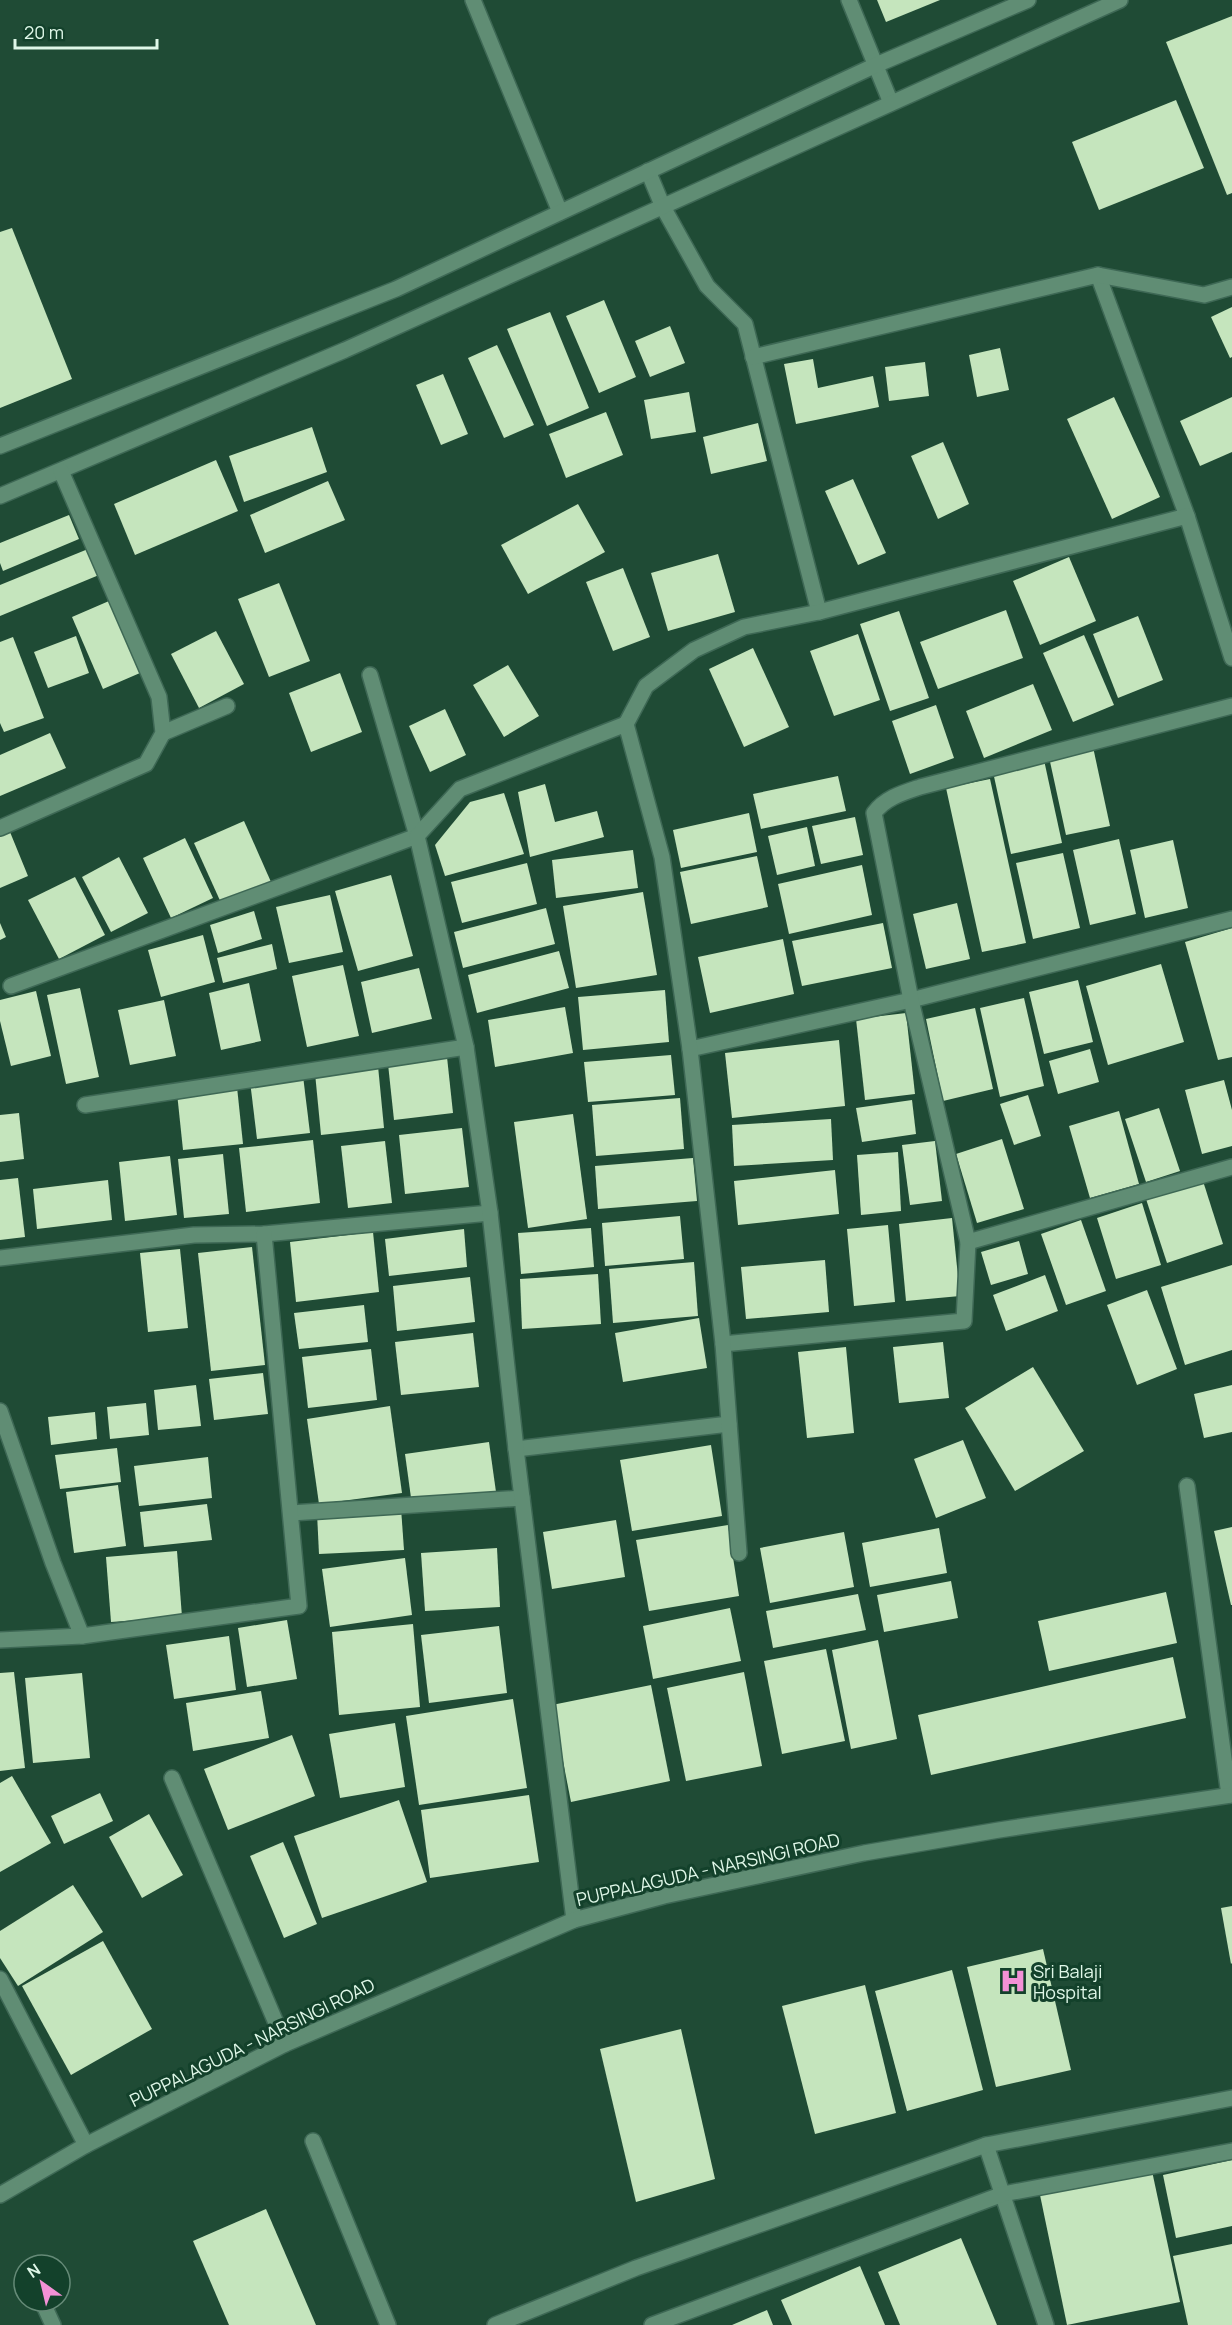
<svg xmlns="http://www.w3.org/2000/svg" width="1232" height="2325" font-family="Manrope,sans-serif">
<rect width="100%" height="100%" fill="#1f4b35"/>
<g fill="#c5e5bd">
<polygon points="877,0 940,0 886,22"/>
<polygon points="1232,16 1232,193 1227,195 1166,42"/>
<polygon points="1176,100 1204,168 1099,210 1072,142"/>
<polygon points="12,228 72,379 0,408 0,232"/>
<polygon points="604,300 636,377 599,393 566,316"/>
<polygon points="1232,307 1232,357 1230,358 1211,317"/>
<polygon points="550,312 589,408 547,426 507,329"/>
<polygon points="670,326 685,363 650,377 635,341"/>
<polygon points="497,345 534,425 504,438 468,358"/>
<polygon points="1000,348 1009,390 977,397 969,355"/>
<polygon points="813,359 818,388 873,376 879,407 796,424 784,364"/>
<polygon points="925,362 929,396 889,401 885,367"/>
<polygon points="443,374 468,434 441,445 416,385"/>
<polygon points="689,392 696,432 651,439 644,400"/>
<polygon points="1114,397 1160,497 1112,519 1067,419"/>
<polygon points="1232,397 1232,452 1200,466 1180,421"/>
<polygon points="606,412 623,455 566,478 549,434"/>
<polygon points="758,423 767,461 711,474 703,437"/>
<polygon points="312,427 327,472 244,502 229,456"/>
<polygon points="943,442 969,504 938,519 911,456"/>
<polygon points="216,460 238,511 135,555 114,504"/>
<polygon points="853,479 886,553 858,565 825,491"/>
<polygon points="328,481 345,520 265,553 250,515"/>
<polygon points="578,504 605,552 528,594 501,545"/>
<polygon points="69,515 79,539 3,571 0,563 0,543"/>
<polygon points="88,549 99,575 0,616 0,585"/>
<polygon points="718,554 735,612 668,631 651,573"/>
<polygon points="1069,557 1096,621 1040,645 1013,581"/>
<polygon points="623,568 650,637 613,651 586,582"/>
<polygon points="279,583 310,661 269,677 238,599"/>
<polygon points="109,601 140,673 103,689 72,617"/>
<polygon points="1006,610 1023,658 938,689 920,642"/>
<polygon points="899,611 929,698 890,711 860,624"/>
<polygon points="1138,616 1163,680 1118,698 1093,634"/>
<polygon points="216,631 244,684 199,708 171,654"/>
<polygon points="858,634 880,700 834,716 810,651"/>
<polygon points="1084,635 1114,705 1073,722 1043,653"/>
<polygon points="76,636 89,673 48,688 34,652"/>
<polygon points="13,637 44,718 4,732 0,723 0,642"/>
<polygon points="753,648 789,727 744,747 709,669"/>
<polygon points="508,665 539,716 504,737 473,685"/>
<polygon points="340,673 362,732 311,752 289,693"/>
<polygon points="1033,684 1052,730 984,758 966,711"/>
<polygon points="936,705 954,758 910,774 892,721"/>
<polygon points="445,709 466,755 430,772 409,726"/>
<polygon points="50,733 66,768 0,796 0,755"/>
<polygon points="1093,747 1110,826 1066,835 1049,757"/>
<polygon points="1044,760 1062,843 1011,854 993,772"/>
<polygon points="838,776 846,811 761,829 753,794"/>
<polygon points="990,779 1026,943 982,952 946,788"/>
<polygon points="545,784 555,822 597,811 604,837 530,857 518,792"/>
<polygon points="504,793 524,854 445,876 435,845 470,802"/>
<polygon points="749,813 757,852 681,868 673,830"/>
<polygon points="855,817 863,855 821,864 812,826"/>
<polygon points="244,821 271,882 222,905 194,843"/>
<polygon points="807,827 815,866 777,875 768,836"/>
<polygon points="10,832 28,876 0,888 0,837"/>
<polygon points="185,838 213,898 171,918 143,858"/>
<polygon points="1119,839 1136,914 1090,925 1073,850"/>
<polygon points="1173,840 1188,908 1145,918 1130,850"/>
<polygon points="633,850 638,888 556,898 552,860"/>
<polygon points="1063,853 1080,928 1033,939 1016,863"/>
<polygon points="757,856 768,907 691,924 680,872"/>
<polygon points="119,857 148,913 111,932 82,877"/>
<polygon points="527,863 537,904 462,923 451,882"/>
<polygon points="862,865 872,915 789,934 778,884"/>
<polygon points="391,875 413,956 358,971 335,891"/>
<polygon points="75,877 105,935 59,959 28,900"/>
<polygon points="643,892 657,975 576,988 563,906"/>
<polygon points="330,895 343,952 289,963 276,907"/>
<polygon points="957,903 970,959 926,969 913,914"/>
<polygon points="546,908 555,944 463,968 454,932"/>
<polygon points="254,911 262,939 218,953 210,925"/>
<polygon points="0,923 6,937 0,940"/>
<polygon points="883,923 892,968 802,986 792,941"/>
<polygon points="1232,928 1232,1057 1218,1060 1185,942"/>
<polygon points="203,935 215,982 161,997 148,950"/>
<polygon points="783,939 794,994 710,1013 698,957"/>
<polygon points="272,944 277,969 223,983 217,958"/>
<polygon points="559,951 569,988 477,1013 468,975"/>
<polygon points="1161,964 1184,1042 1108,1065 1086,986"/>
<polygon points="343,965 359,1036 307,1047 292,976"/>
<polygon points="419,968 432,1019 372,1033 361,982"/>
<polygon points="1078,980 1093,1042 1044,1054 1029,992"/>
<polygon points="249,983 261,1041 221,1050 209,993"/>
<polygon points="80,988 99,1077 66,1084 47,995"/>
<polygon points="665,990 669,1042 583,1050 578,997"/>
<polygon points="36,991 51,1056 11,1066 0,1021 0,1000"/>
<polygon points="1024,998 1044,1086 1000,1097 980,1008"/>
<polygon points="164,1000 176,1056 130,1065 118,1010"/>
<polygon points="565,1007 573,1053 495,1067 488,1020"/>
<polygon points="975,1008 993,1089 943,1101 926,1019"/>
<polygon points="906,1013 915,1094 865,1100 856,1019"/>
<polygon points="839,1040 845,1106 732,1118 725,1053"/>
<polygon points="1090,1049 1099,1082 1058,1094 1049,1061"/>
<polygon points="671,1055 675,1095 588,1102 584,1062"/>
<polygon points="447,1057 453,1113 394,1120 388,1064"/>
<polygon points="378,1066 384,1128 321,1135 315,1073"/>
<polygon points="303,1076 310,1133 257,1139 250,1081"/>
<polygon points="1224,1080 1232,1110 1232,1146 1202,1154 1185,1090"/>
<polygon points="237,1087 243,1144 183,1150 177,1093"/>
<polygon points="1028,1095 1041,1136 1014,1145 1000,1104"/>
<polygon points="680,1098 684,1149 596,1156 592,1105"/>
<polygon points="912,1100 916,1134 862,1142 856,1108"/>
<polygon points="1159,1108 1180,1171 1146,1182 1125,1119"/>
<polygon points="1119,1111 1139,1184 1090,1198 1069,1126"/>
<polygon points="19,1113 24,1159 0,1162 0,1115"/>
<polygon points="573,1114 587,1219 528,1228 514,1122"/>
<polygon points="831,1119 833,1160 734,1166 732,1125"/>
<polygon points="462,1128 469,1187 405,1194 399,1135"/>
<polygon points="1002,1139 1024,1209 977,1223 956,1154"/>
<polygon points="313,1140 320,1203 246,1212 239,1148"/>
<polygon points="385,1141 392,1203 348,1208 341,1146"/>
<polygon points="935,1141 942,1201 910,1205 902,1145"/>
<polygon points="898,1152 901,1211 861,1215 857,1155"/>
<polygon points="223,1154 229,1214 184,1218 178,1159"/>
<polygon points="170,1156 177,1215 125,1221 119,1162"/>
<polygon points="693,1158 697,1201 598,1209 595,1166"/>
<polygon points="835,1170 839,1214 738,1225 734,1181"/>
<polygon points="18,1178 25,1237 0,1240 0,1180"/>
<polygon points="108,1180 112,1220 37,1229 33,1189"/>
<polygon points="1203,1181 1223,1244 1167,1263 1146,1199"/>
<polygon points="1142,1203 1161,1265 1116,1279 1097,1218"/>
<polygon points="680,1216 684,1259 605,1266 602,1223"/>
<polygon points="952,1218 960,1296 906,1301 899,1224"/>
<polygon points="1081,1220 1106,1291 1066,1305 1041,1234"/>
<polygon points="888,1225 895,1302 854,1306 847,1229"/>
<polygon points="591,1228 594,1267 521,1274 518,1233"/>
<polygon points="464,1229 467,1267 389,1276 385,1239"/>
<polygon points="373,1232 379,1292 296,1302 290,1242"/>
<polygon points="1019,1241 1028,1274 991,1285 981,1252"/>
<polygon points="252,1247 265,1365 211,1371 198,1253"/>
<polygon points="180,1249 188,1328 148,1332 140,1253"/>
<polygon points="825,1260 829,1312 746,1319 741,1267"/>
<polygon points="694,1262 698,1316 613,1323 609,1269"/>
<polygon points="1232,1265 1232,1350 1185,1365 1161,1287"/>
<polygon points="598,1274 601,1324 522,1329 520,1279"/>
<polygon points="1045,1275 1058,1311 1006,1331 993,1295"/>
<polygon points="470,1277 475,1322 397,1331 393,1286"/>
<polygon points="1147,1290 1177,1369 1137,1385 1107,1305"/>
<polygon points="364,1305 368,1342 299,1349 294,1313"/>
<polygon points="699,1318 707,1368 623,1382 615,1333"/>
<polygon points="473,1333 479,1387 401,1395 395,1342"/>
<polygon points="943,1342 949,1398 899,1403 893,1347"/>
<polygon points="846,1347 854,1433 807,1438 798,1352"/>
<polygon points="371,1349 377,1400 308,1408 302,1357"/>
<polygon points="1033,1367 1084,1451 1015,1491 965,1408"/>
<polygon points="263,1373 268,1414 214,1420 209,1379"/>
<polygon points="196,1385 201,1426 158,1430 154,1390"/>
<polygon points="1232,1385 1232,1432 1204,1438 1194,1394"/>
<polygon points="146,1403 149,1435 110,1439 107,1407"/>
<polygon points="390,1406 402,1493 319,1504 307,1419"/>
<polygon points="95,1412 97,1439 51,1445 48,1417"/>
<polygon points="963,1440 986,1498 936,1518 914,1459"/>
<polygon points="489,1442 496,1492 412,1505 405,1454"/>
<polygon points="711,1445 722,1516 632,1531 620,1460"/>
<polygon points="117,1448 121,1482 60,1489 55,1455"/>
<polygon points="208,1457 212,1498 139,1506 134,1466"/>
<polygon points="118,1485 126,1546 74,1553 66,1492"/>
<polygon points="207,1504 212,1540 144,1547 140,1512"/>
<polygon points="401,1508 404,1550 319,1554 317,1513"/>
<polygon points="616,1520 625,1577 552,1589 543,1532"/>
<polygon points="728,1525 739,1596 649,1611 636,1540"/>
<polygon points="1232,1527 1232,1605 1231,1605 1214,1531"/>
<polygon points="939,1528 947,1573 870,1587 862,1543"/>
<polygon points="844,1532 854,1587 770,1603 760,1548"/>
<polygon points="497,1548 500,1607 425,1611 421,1553"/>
<polygon points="177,1551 182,1617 111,1622 106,1557"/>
<polygon points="405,1558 412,1615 330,1627 322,1569"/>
<polygon points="951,1581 958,1618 884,1632 877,1595"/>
<polygon points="1166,1592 1177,1643 1049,1671 1038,1621"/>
<polygon points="858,1594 866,1630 773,1648 766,1611"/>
<polygon points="730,1608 741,1661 653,1679 643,1626"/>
<polygon points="287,1620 297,1679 247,1687 238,1628"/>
<polygon points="413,1624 420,1707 339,1715 332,1632"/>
<polygon points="499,1626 507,1693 429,1703 421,1635"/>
<polygon points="229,1636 236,1690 174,1699 166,1645"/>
<polygon points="878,1640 897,1739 851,1749 832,1650"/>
<polygon points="826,1649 845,1741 782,1754 764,1661"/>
<polygon points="1173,1657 1186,1718 931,1775 918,1715"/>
<polygon points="14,1672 25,1768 0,1771 0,1673"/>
<polygon points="744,1672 762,1766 686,1781 667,1688"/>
<polygon points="82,1673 90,1758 33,1763 25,1678"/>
<polygon points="651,1685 670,1781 571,1802 552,1705"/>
<polygon points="261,1691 269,1738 193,1751 186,1703"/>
<polygon points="513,1699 527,1788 419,1805 406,1716"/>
<polygon points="395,1723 405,1787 340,1798 329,1734"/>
<polygon points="292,1735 315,1796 228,1830 204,1769"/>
<polygon points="12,1776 51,1843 0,1872 0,1783"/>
<polygon points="100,1793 113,1821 64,1844 51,1816"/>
<polygon points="529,1795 539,1862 430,1878 421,1810"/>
<polygon points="399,1800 427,1882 322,1918 294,1836"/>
<polygon points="149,1814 183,1875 142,1898 109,1837"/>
<polygon points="283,1842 317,1924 284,1938 250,1856"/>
<polygon points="73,1885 103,1932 18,1986 0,1958 0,1931"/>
<polygon points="1232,1906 1232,1963 1231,1964 1221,1908"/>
<polygon points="103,1941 152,2029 71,2075 22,1986"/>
<polygon points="1043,1949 1071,2070 996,2087 967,1967"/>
<polygon points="952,1970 983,2090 907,2111 875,1991"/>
<polygon points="865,1985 896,2113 815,2134 782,2006"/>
<polygon points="681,2029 715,2179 636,2202 600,2049"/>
<polygon points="1232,2160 1232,2226 1176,2238 1163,2175"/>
<polygon points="1152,2171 1180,2302 1067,2325 1040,2195"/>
<polygon points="266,2209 316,2325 229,2325 193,2241"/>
<polygon points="961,2238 997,2325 900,2325 878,2272"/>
<polygon points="1232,2244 1232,2325 1188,2325 1173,2256"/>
<polygon points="860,2266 885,2325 792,2325 781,2300"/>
<polygon points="767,2310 773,2325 732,2325"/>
</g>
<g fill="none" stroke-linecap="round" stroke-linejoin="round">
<g stroke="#3e6855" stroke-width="18">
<g id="minor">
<polyline points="473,0 560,212"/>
<polyline points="849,0 891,103"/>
<polyline points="648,171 663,207 707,286 745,324 819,612"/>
<polyline points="1098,275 1187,516"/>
<polyline points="753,357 1098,275 1204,295 1232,287"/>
<polyline points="0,446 396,289 876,65 1028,0"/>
<polyline points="0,496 345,350 1120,0"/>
<polyline points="626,724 646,686 694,650 744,627 819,612 1187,516 1232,658"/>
<polyline points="163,733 227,706"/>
<polyline points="0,828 146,764 163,733 159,697 61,471"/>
<polyline points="11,986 417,836 370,675"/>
<polyline points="690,1049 911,1000 1232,919"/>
<polyline points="85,1105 466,1047"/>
<polyline points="968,1242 1232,1167"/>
<polyline points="0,1258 194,1235 264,1234 490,1213"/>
<path d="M723 1344 964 1321 968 1242 911 1000 874 813C885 798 902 793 920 787L1232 706"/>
<polyline points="0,1411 53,1563 82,1636"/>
<polyline points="516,1449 729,1424"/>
<polyline points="1187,1486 1229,1795"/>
<polyline points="291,1513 522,1498"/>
<polyline points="0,1640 82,1636 299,1606 264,1234"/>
<polyline points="172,1778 285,2044"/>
<polyline points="574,1920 516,1449 490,1213 466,1047 417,836 460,789 626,724 662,857 690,1049 723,1344 739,1553"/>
<polyline points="0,1979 86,2145"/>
<polyline points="313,2141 388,2325"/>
<polyline points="986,2145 1046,2325"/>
<polyline points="42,2301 53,2325"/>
<polyline points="495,2325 636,2268 986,2145 1232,2098"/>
<polyline points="652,2325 1003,2194 1232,2151"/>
</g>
</g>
<g stroke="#3e6855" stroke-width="18">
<polyline id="tertiary" points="0,2195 86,2145 285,2044 574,1920 664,1896 864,1853 999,1830 1232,1795"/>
</g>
<use href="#minor" stroke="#608d74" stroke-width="15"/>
<use href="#tertiary" stroke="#608d74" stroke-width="15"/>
</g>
<defs>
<g id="hospital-bare" transform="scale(2.07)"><path d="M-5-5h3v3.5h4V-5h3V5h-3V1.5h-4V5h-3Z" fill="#f391d6" stroke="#13412b" stroke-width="2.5" paint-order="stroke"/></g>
</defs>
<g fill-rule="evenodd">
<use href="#hospital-bare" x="1013" y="1981"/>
</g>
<g text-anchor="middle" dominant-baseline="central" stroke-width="6" stroke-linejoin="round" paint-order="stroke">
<g font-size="18" fill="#dff7e8" stroke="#13412b">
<text transform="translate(708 1869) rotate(-13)">PUPPALAGUDA - NARSINGI ROAD</text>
<text transform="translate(252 2042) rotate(-26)">PUPPALAGUDA - NARSINGI ROAD</text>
</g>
<g font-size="18" fill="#dff7e8" stroke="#13412b" text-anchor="start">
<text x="1033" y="1971">Sri Balaji<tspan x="1033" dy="21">Hospital</tspan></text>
</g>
</g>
<g transform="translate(42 2283) rotate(326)"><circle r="28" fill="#13412b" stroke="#658a77" stroke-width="1.5"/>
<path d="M0-4.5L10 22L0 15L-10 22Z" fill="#f391d6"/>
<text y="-9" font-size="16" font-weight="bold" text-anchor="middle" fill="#dff7e8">N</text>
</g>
<path d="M15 39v9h142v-9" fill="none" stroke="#dff7e8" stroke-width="3"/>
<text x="24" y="39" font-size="18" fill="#dff7e8" stroke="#13412b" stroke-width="4.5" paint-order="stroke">20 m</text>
</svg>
